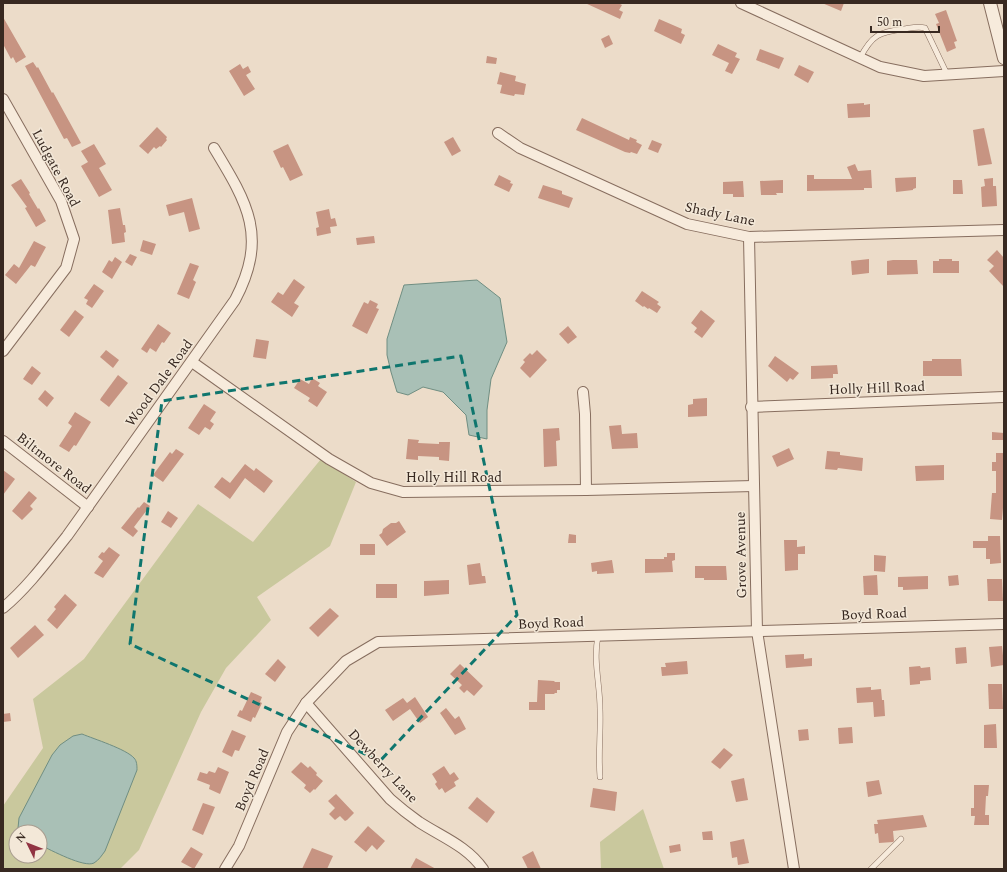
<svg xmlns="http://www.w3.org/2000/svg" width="1007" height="872" font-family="Spectral,serif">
<rect width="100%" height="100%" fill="#ecdcc9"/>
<g fill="#c9c89d" fill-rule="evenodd">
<path d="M321 459 356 482 330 546 257 597 271 620 226 668 201 712 139 850 120 869H3V806L43 748 33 699 84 659 198 504 253 542ZM16 832H40V856H16Z"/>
<polygon points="643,809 664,869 601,869 600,842"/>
</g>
<g fill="#a9c0b6" stroke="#708e82">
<polygon points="477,280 500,298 507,342 491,379 487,410 487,439 469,435 466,415 443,392 423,387 408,395 397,392 391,372 387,355 387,339 404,285"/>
<path d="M82 734C94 739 126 749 134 758 137 761 137 766 137 770L105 851C102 855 99 860 94 863 84 868 51 850 40 845V832H19L18 828 19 818 52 755 60 745 73 736Z"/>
</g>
<g fill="#c79482">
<polygon points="585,3 618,3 622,5 619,10 623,12 620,19"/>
<polygon points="822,3 844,3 841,11"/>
<polygon points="946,10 957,41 954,42 956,48 947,52 936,24 939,23 935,14"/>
<polygon points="3,17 26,57 16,63 13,57 11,59 3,44"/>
<polygon points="659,19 682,29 681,33 685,35 681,44 654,31"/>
<polygon points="609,35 613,44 605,48 601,39"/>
<polygon points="718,44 737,53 735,57 740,59 732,74 725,71 729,63 712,55"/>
<polygon points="760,49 784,58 779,69 756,60"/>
<polygon points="487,56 497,58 496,64 486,63"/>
<polygon points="33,62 37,68 38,67 52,93 53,92 81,143 72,147 67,138 64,139 25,66"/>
<polygon points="240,64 243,69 248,66 251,72 246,75 255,89 244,96 229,71"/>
<polygon points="799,65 814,72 808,83 794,75"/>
<polygon points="500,72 516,76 515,81 526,84 524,95 515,94 514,96 500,93 502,85 497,84"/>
<polygon points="864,103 864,105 870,104 870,117 848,118 847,104"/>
<polygon points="582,118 629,140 630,137 637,140 636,142 642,145 637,154 631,152 630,153 625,152 576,130"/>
<polygon points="157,127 167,137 166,139 167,140 161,147 160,146 156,149 154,147 148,154 139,146"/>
<polygon points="984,128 992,164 978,166 973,130"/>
<polygon points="453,137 461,151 452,156 444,142"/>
<polygon points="652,140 662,144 658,153 648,149"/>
<polygon points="94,144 106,164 99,168 112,190 99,197 81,166 88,162 81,151"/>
<polygon points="288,144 303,175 290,181 283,167 281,168 273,151"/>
<polygon points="855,164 858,171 871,170 872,188 864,188 864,190 807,191 807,175 814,175 814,179 852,179 847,167"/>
<polygon points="499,175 511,181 510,183 513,184 509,192 494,185"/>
<polygon points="916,177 916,188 913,189 913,190 896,192 895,178"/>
<polygon points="993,178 993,186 996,186 997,206 982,207 981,187 985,186 984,179"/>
<polygon points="21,179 30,193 29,194 38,209 39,208 46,221 36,227 25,208 27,207 11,185"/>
<polygon points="783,180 783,193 776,193 777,195 761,195 760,181"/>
<polygon points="953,180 962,180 963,194 953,194"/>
<polygon points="743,181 744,197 733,197 733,194 723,194 723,182"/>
<polygon points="543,185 562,191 562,194 573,198 569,208 538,198"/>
<polygon points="192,198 200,229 189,232 184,212 169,216 166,205"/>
<polygon points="120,208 123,225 125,225 126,232 124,233 125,242 112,244 108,210"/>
<polygon points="329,209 331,219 335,218 337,226 330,227 331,233 317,236 316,228 319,227 316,212"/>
<polygon points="374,236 375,243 357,245 356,238"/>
<polygon points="143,240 156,244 152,255 140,251"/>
<polygon points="34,241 46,247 35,267 31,265 16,284 5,275 14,264 19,268"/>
<polygon points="997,250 1004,258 1004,287 989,271 994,266 987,260"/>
<polygon points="130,254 137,257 132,266 125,262"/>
<polygon points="115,257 122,262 112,279 102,272 109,260 112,262"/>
<polygon points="869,259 869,273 852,275 851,261"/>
<polygon points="939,259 952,259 952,261 959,261 959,273 933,273 933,261 939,261"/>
<polygon points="893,260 917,260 918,274 887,275 887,261"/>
<polygon points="190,263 199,266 193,280 196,282 189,299 177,294"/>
<polygon points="294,279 305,287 294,303 299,306 292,317 271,302 278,292 283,295"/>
<polygon points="94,284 104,291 92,308 86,304 88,300 84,298"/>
<polygon points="642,291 659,302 657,304 661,307 657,313 649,308 648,309 644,306 643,307 635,301"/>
<polygon points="370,300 378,304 376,308 379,309 367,334 352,326 364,302 368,304"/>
<polygon points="75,310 84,317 69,337 60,330"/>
<polygon points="701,310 715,321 702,338 694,332 697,328 691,323"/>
<polygon points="158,324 171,333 164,343 162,342 156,352 150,348 147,353 141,349"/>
<polygon points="568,326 577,337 568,344 559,334"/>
<polygon points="256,339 269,341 266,359 253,357"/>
<polygon points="106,350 119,360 113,368 100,357"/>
<polygon points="537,350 547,360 530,378 520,368 525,362 523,360 530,353 532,355"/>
<polygon points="775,356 799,373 793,380 790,378 787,382 768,366"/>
<polygon points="932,359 961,359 962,376 923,376 923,361 932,361"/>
<polygon points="837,365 838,374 833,374 833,378 811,379 811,366"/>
<polygon points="32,366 41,373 32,385 23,379"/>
<polygon points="118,375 128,383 109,407 100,400 101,398"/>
<polygon points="312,378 320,383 318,386 327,392 317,407 308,401 310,398 294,388 300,379 309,384"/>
<polygon points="45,390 54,398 47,407 38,399"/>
<polygon points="707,398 707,416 688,417 688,405 693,404 693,399"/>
<polygon points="204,404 216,412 210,421 214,424 210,430 205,427 199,435 188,428"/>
<polygon points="75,412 91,422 76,446 74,445 69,452 59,446 72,426 68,423"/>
<polygon points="621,425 622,434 637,433 638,448 612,449 609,426"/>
<polygon points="559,428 560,440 556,441 557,466 544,467 543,429"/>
<polygon points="992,432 1004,433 1004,440 992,440"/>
<polygon points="408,439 419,440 418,443 439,444 439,442 450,442 449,461 439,460 439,457 418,456 418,460 406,459"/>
<polygon points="789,448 794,459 777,467 772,456"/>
<polygon points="176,449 184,454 163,482 153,475 170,452 172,454"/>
<polygon points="827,451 840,452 840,455 863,458 862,471 838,468 837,470 825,469"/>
<polygon points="996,453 1004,453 1004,496 1002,520 990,519 992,493 996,493 996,471 992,471 992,462 996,462"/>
<polygon points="245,464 254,471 256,468 273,481 264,493 245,478 230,499 214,487 222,477 230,483"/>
<polygon points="944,465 944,480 916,481 915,466"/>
<polygon points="3,470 15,479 3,495"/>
<polygon points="29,491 37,498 30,506 33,509 22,520 12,511"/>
<polygon points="144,502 150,506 134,527 138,531 133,537 121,528 138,507 139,508"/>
<polygon points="168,511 178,518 171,528 161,522"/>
<polygon points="399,521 406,532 387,546 379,535 382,533 383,529 391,523 396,523"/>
<polygon points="569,534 576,535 576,543 568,543"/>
<polygon points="988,536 1000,536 1001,563 990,564 990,559 986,559 986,548 973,548 973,541 988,541"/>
<polygon points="784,540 797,540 797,547 805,546 805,554 798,554 798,570 785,571"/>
<rect x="360" y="544" width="15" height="11"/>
<polygon points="109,547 120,555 103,578 94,573 103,561 98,557 102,552 104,553"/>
<polygon points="667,553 675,553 675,560 672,561 673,572 645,573 645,559 664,559 664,557 667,557"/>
<polygon points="874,555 886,556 885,572 874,571"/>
<polygon points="612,560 614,573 597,574 597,571 592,572 591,563"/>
<polygon points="480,563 482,576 485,576 486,583 469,585 467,565"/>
<polygon points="695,566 726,566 727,580 704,580 704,578 695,578"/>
<polygon points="877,575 878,595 864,595 863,576"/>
<polygon points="958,575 959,585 949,586 948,576"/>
<polygon points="928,576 928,589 903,590 903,587 898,587 898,577"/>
<polygon points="987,579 1002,579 1003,601 988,601"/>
<polygon points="449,580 449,594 424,596 424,581"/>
<rect x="376" y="584" width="21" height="14"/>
<polygon points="65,594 77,605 57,629 47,620 56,609 54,607"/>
<polygon points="330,608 339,616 318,637 309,628"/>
<polygon points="35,625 44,635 18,658 10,648"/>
<polygon points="1002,646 1004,665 991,667 989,647"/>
<polygon points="966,647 967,663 956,664 955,648"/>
<polygon points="804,654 804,659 812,658 812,666 786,668 785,655"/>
<polygon points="278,659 286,667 275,682 265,674"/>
<polygon points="687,661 688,674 662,676 661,667 666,667 665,663"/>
<polygon points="460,664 483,686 474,696 467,690 464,693 459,688 462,685 450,674"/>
<polygon points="920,666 921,668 930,667 931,680 920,681 920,684 910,685 909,667"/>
<polygon points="538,680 554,681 555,682 560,682 560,690 557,690 557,693 555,693 554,694 545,694 545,710 529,710 529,702 537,702"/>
<polygon points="988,684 1002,684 1003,709 989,709"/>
<polygon points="871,687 871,690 881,689 882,700 884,700 885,716 874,717 873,702 857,703 856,688"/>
<polygon points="251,692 262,697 260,702 262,703 255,718 253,717 251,722 237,716 240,710 242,711"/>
<polygon points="415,697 428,717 420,723 410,709 393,721 385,710 403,698 407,703"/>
<polygon points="446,708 455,719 459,716 466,729 455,735 440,713"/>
<polygon points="10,713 11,721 3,722 3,714"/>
<polygon points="996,724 997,748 984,748 984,725"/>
<polygon points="852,727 853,743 839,744 838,728"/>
<polygon points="808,729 809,740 799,741 798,730"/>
<polygon points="232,730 246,736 239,751 235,750 232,757 222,752"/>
<polygon points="724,748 733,755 720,769 711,762"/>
<polygon points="301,762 308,768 310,766 317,773 316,775 323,781 315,790 314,789 310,793 304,788 306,785 291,772"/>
<polygon points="444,766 450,775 454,772 459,779 454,782 456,786 445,793 442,788 439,790 435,784 437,782 432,774"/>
<polygon points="218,767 229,772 220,794 209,789 210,785 197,780 200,772 207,774 209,771 215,773"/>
<polygon points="744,778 748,800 736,802 731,781"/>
<polygon points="879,780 882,794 868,797 866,782"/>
<polygon points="974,785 989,785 988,796 986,796 985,815 989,815 989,825 974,825 975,816 971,816 971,808 974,808"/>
<polygon points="593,788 617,792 615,811 590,807"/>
<polygon points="336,794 354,813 347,820 345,821 340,816 335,820 329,814 335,808 328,801"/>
<polygon points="477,797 495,812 487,823 468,808"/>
<polygon points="203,803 215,807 203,835 192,830"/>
<polygon points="923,815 927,827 893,831 894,841 893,842 879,843 878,833 875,834 874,824 878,824 877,820"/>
<polygon points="368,826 385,841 377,850 372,845 366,852 354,842"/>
<polygon points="712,831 713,840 703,840 702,832"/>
<polygon points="744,839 749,863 738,865 737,857 732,858 730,842"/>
<polygon points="680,844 681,851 670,853 669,846"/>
<polygon points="191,847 203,854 194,869 181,862"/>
<polygon points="312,848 333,856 327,869 302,869"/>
<polygon points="533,851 541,869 528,869 522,857"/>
<polygon points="416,858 436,869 410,869"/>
</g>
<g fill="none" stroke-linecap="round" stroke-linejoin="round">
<g stroke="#876e5f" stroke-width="6">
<g id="service">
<path d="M860 58C872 35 879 32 904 29 911 28 918 26 925 28L947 74"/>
<path d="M598 636C593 661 600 684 600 709 601 732 598 754 600 777"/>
<polyline points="871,869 901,839"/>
</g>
</g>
<g stroke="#876e5f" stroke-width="12">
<g id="minor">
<polyline points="741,3 880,67 924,76 1004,71"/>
<polyline points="3,99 61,201 74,239 66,268 3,351"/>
<polyline points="498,133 520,148 687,224 749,237 1004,230"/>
<polyline points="749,237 757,631 794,869"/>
<polyline points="192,362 329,459 371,483 403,492 586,490 754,486"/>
<polyline points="583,392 585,414 586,490"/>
<polyline points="751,407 1004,397"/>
<polyline points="3,441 88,507"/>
<path d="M3 608C27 588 47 561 67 536L235 300C268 237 248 204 214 148"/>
<path d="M306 703 390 799C399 807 409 815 419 822 442 837 467 846 483 869"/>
<polyline points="225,869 239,846 287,732 306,703 346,661 378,642 1004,624"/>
</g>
</g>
<g stroke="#876e5f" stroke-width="14">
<polyline id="tertiary" points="990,3 1004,58"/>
</g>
<use href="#service" stroke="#f7ebdc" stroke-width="5"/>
<use href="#minor" stroke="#f7ebdc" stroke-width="10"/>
<use href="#tertiary" stroke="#f7ebdc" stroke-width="12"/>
</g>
<path fill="none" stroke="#0f766e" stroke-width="3" stroke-dasharray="8 5" stroke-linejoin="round" d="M461 356 517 615 380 761 130 644 162 401Z"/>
<g text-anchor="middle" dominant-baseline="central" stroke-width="3" stroke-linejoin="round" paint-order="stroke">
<g font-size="14" fill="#382921" stroke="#f3e8d8">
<text transform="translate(56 168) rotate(62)">Ludgate Road</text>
<text transform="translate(720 214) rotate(12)">Shady Lane</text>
<text transform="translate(159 383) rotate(-54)">Wood Dale Road</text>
<text transform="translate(877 388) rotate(-2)">Holly Hill Road</text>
<text transform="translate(54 463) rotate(38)">Biltmore Road</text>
<text x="454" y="477">Holly Hill Road</text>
<text transform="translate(741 555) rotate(-91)">Grove Avenue</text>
<text transform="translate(874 614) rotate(-2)">Boyd Road</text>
<text transform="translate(551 623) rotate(-2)">Boyd Road</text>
<text transform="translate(383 766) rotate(47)">Dewberry Lane</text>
<text transform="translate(252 780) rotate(-67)">Boyd Road</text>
</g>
</g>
<rect width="1007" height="872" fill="none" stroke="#382921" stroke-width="8"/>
<g transform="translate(28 844) rotate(313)"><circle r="19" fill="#f3e8d8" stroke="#a89c8f"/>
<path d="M0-3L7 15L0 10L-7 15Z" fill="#913342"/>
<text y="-6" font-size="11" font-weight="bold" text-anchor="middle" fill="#382921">N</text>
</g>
<path d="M871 26v6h68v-6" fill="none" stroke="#382921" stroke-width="2"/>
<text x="877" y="26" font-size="12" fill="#382921" stroke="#f3e8d8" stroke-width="3" paint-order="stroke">50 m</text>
</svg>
